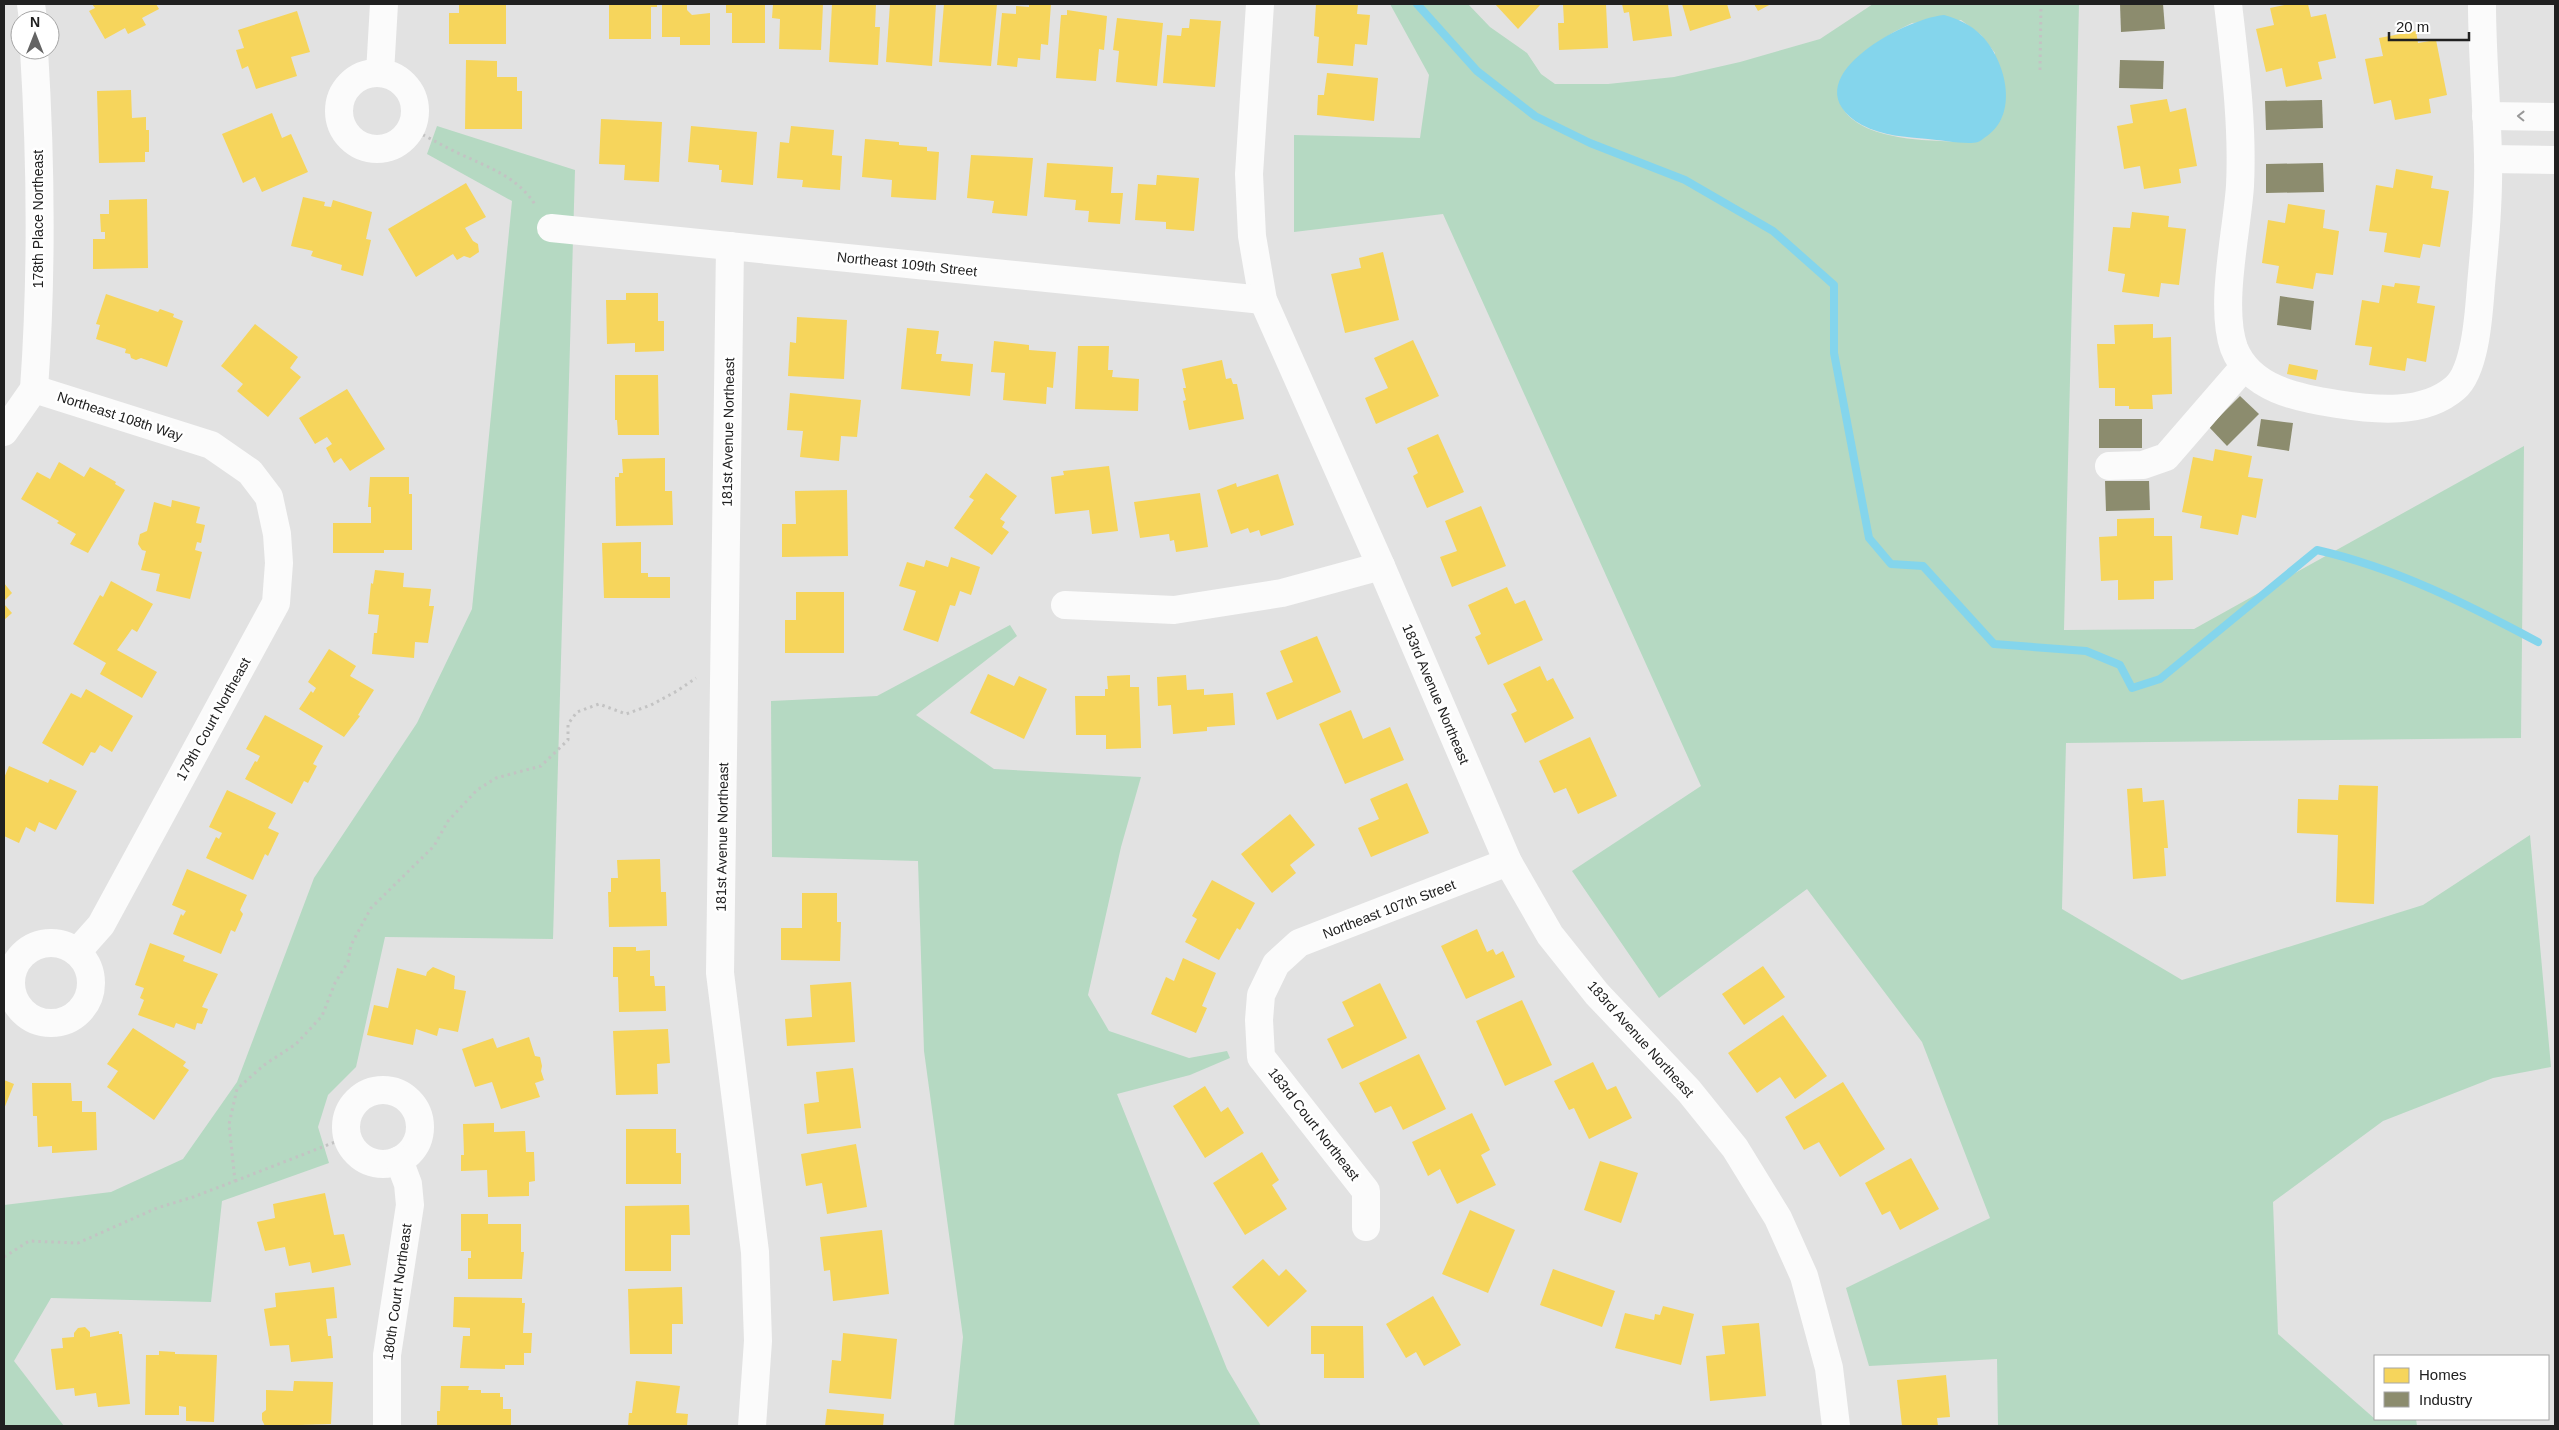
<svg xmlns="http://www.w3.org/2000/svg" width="2559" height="1430" font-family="Helvetica,sans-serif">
<rect width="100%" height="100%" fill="#e2e2e2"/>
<g fill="#b5d9c2" fill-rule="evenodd">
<path d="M1390 4H1468L1490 27 1527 53 1541 74 1555 84H1608L1674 77 1740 62 1820 39 1873 4H2079L2064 630 2194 629 2524 446 2521 738 2066 743 2062 909 2182 980 2423 905 2530 835 2551 1067 2493 1078 2383 1121 2273 1202 2278 1334 2375 1419H2416L2417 1426H1998L1997 1359 1869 1366 1846 1288 1990 1218 1922 1042 1807 889 1659 998 1572 871 1701 786 1443 214 1294 232V135L1420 138 1429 75ZM1961 20 1981 35 1995 53 1978 142C1941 141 1871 143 1846 113 1842 108 1840 100 1838 95L1875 44 1894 32 1912 23Z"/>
<polygon points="437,126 575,170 553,939 385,937 356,1067 328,1095 318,1127 329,1163 222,1201 211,1302 51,1298 14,1361 64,1426 4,1426 4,1205 111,1192 183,1159 237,1082 314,878 417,723 472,609 512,201 427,154"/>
<polygon points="1010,625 1017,636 916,715 994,769 1141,777 1121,847 1088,995 1109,1031 1189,1058 1227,1051 1230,1058 1190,1075 1117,1094 1227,1369 1261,1426 954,1426 963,1337 924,1051 918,861 772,857 771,701 877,696"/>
</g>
<path fill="#84d5ec" d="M1944 15C1958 19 1970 24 1981 35 2005 59 2020 113 1987 136 1985 137 1981 141 1978 142 1967 145 1941 140 1928 139 1906 137 1883 136 1862 125 1787 82 1902 19 1944 15Z"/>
<g fill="#f6d55c">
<polygon points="92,4 156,4 159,9 142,18 146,25 128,34 125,28 105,39 89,11 95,8"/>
<polygon points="459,4 506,4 506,44 449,44 449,13 459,13"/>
<polygon points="609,4 657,4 657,7 651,7 651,39 609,39"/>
<polygon points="662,4 687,4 687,10 692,15 710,13 710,45 680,45 680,37 662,37"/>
<polygon points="726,4 765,4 765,43 732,43 732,13 726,13"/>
<polygon points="773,4 823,4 821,50 779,49 780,19 772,18"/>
<polygon points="832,4 876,4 875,27 880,27 878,65 829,62"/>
<polygon points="890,4 936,4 932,66 886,62"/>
<polygon points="944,4 997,4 991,66 939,62"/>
<polygon points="1029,4 1051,4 1048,45 1041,44 1040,60 1018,58 1017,67 997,65 1002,13 1016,14 1016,6 1029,7"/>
<polygon points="1316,4 1358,4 1357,14 1370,15 1367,45 1355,44 1353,66 1317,63 1319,37 1314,36"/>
<polygon points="1495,4 1541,4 1518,29"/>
<polygon points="1563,4 1606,4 1608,48 1559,50 1558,23 1564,23"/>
<polygon points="1622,4 1668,4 1672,36 1633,41 1629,12 1624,13"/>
<polygon points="1682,4 1727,4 1731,18 1690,31"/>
<polygon points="1754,4 1771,4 1758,11"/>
<polygon points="2289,4 2308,4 2311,17 2326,14 2336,58 2318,62 2322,79 2286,87 2282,68 2266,72 2256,29 2274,25 2270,8"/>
<polygon points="1067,10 1107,16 1104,50 1099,49 1096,81 1056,78 1061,15 1067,15"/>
<polygon points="297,11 310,52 291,57 297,76 256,89 248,66 242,69 236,50 244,48 238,30"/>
<polygon points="1117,18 1163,23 1157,86 1116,82 1119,51 1113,50"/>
<polygon points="1190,19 1221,21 1215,87 1163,83 1167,35 1181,36 1182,28 1189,28"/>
<polygon points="2416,31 2418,43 2436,40 2447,95 2429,99 2431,113 2395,120 2391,100 2374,104 2365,59 2383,56 2379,38"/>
<polygon points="466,60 497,61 497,77 517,77 517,91 522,91 522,129 465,129"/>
<polygon points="1327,73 1378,78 1374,121 1317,115 1318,95 1324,95"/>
<polygon points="131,90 132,118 146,117 146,130 149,130 149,152 145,152 145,162 99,163 97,91"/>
<polygon points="2167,99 2170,112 2186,108 2197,166 2179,169 2181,183 2144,189 2140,166 2124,169 2117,126 2133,123 2130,105"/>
<polygon points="272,113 282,138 291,134 308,172 262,192 255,177 243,183 222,134"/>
<polygon points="601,119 662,122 659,182 624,180 625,165 599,164"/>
<polygon points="691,126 757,132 753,185 721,182 722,170 719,170 719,165 688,162"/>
<polygon points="791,126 834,130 832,155 842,156 840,190 802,187 803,180 777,178 780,142 789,143"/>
<polygon points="865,139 899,142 899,145 927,147 927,151 939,152 936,200 891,197 892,180 862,177"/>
<polygon points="971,155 1033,158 1027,216 992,213 994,201 967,198"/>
<polygon points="1047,163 1113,167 1111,193 1123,193 1120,224 1088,222 1089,211 1075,210 1076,200 1044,197"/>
<polygon points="2396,169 2433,176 2431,188 2449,191 2440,247 2423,244 2420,258 2384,252 2387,233 2369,231 2376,185 2393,188"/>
<polygon points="1157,175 1199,178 1194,231 1166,229 1166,222 1135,220 1138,184 1156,185"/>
<polygon points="466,183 486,217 465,228 473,241 478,244 479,252 470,258 464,256 457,260 453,254 416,277 388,229"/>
<polygon points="303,197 325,202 324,206 331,207 333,200 372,212 366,239 371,240 363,276 341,270 342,265 311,256 313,251 291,246"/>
<polygon points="147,199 148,268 93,269 93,239 105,239 105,232 101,232 100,214 109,214 109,200"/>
<polygon points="2288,204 2325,210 2323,228 2339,231 2333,275 2316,273 2313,289 2276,283 2279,266 2262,263 2268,220 2285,223"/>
<polygon points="2132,212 2169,216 2168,227 2186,229 2179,285 2161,283 2159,297 2122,292 2125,274 2108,271 2113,227 2130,228"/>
<polygon points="1383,252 1399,320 1345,333 1331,274 1361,268 1359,258"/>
<polygon points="2395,283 2420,286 2417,303 2435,306 2426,362 2407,358 2405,371 2369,365 2372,347 2355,345 2362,300 2379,303 2382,285 2394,287"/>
<polygon points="626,293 658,293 658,321 664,321 664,351 635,352 635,343 607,344 606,300 626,300"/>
<polygon points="106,294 158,312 160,309 174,314 173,317 183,321 167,367 141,358 136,360 131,358 130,354 125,353 126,349 96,339 100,325 96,324"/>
<polygon points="797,317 847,320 844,379 788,376 790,342 796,343"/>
<polygon points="255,324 298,357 290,368 301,377 268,417 237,391 243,384 221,366"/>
<polygon points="2153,324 2153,338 2171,337 2172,394 2152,395 2153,409 2129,409 2129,406 2115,406 2115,388 2099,388 2097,344 2115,344 2114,325"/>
<polygon points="907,328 939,331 936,354 942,354 941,361 973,364 970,396 901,389"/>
<polygon points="1413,340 1439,396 1376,424 1365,398 1388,388 1374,358"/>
<polygon points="994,341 1029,345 1029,350 1056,352 1053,388 1047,387 1046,404 1003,400 1005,373 991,372"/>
<polygon points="1078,346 1109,346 1108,370 1113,370 1112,377 1139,379 1138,411 1075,409"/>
<polygon points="1222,360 1226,379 1231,378 1233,384 1237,384 1244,419 1189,430 1183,401 1186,400 1183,388 1186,388 1182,369"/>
<polygon points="2289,364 2318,370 2316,380 2287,374"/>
<polygon points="615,375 658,375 659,435 618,435 617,420 615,420"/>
<polygon points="347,389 385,449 350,471 341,458 334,463 326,448 332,444 327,437 315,444 299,418"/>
<polygon points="790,393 861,400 857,437 841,436 839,461 800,457 803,431 787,430"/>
<polygon points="1438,434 1464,492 1427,508 1413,476 1418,473 1407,448"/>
<polygon points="2215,449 2252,456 2248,477 2263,479 2256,518 2242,515 2238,535 2200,528 2202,516 2182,512 2193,457 2213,461"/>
<polygon points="665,458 665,491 672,491 673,525 616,526 615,477 619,477 619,473 623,473 622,459"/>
<polygon points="59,462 84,477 90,467 116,482 115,484 125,490 88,553 70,544 76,534 57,523 59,521 21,499 37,472 50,479"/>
<polygon points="1109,466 1118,531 1092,534 1089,510 1055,514 1051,477 1064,475 1063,471"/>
<polygon points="986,473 1017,496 1000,519 1005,522 1002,527 1009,532 992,555 954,528 974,500 969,497"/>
<polygon points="1278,474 1294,525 1261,536 1259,530 1250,533 1248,528 1231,534 1217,490 1236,483 1237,487"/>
<polygon points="370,477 409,477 409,494 412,494 412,550 384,550 384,553 333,553 333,523 371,523 371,507 368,507"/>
<polygon points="847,490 848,556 782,557 782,524 796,524 795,491"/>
<polygon points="1200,493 1208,547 1176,552 1174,540 1170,541 1169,534 1140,538 1134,502"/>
<polygon points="172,500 200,507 196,523 205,525 201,543 197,542 195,550 202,552 190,599 156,591 160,574 141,570 146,551 142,550 138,544 140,534 147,531 154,502 171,507"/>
<polygon points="1481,506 1506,566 1452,587 1440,557 1457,551 1445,521"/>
<polygon points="2154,518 2154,536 2172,536 2173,580 2154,581 2154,599 2118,600 2118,580 2101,581 2099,537 2117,536 2117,519"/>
<polygon points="641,542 641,573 648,573 648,577 670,577 670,598 604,598 602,543"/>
<polygon points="951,557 980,567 971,595 960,591 955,606 950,605 938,642 903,630 916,591 899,586 907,562 924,567 926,560 948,567"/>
<polygon points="375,570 404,573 403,587 431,589 429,606 434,606 428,643 415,642 414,658 372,654 374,633 377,633 379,615 368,614 371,583 373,584"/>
<polygon points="111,581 153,604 137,632 132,629 117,650 157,672 142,698 100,674 106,663 73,644 100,595 103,597"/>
<polygon points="4,583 12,593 4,601"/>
<polygon points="1507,587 1515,604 1525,600 1543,640 1488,665 1475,637 1481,634 1468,605"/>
<polygon points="796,592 844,592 844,653 785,653 785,620 796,620"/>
<polygon points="4,604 12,613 4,620"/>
<polygon points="1317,636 1341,692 1277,720 1266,693 1293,682 1280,651"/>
<polygon points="329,649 356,666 350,676 374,690 358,715 360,716 344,737 299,709 311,691 313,693 316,688 308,682"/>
<polygon points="1540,666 1547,681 1553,678 1574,718 1525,743 1511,714 1517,711 1503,684"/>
<polygon points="988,674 1014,686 1019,676 1047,689 1024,739 970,713"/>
<polygon points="1130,675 1130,687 1139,687 1141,748 1106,749 1106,735 1076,735 1075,696 1105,696 1105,689 1108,689 1107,676"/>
<polygon points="1186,675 1187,690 1204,689 1204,695 1233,693 1235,725 1207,727 1207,731 1173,734 1171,705 1158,706 1157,677"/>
<polygon points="86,689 133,716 112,752 100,745 95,753 91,752 83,766 42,743 71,693 81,698"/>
<polygon points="1351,710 1363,739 1390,727 1404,760 1345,784 1319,724"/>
<polygon points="265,715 323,746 313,764 317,766 308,783 304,781 292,804 245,779 255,761 257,762 260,756 246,749"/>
<polygon points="1590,737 1617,796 1578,814 1566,788 1554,793 1539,761"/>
<polygon points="9,766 48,783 50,779 77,791 56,830 39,822 35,832 26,827 19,843 4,836 4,778"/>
<polygon points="1407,783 1429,833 1371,857 1358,828 1379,819 1370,799"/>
<polygon points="2339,785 2378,786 2374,904 2336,902 2338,835 2297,833 2298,799 2338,800"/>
<polygon points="2142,788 2143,802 2164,800 2168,848 2164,848 2166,876 2133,879 2127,789"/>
<polygon points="227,790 276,813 268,828 279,833 268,856 265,854 253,880 206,858 216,837 219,839 222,833 209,827"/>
<polygon points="1290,814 1315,845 1290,865 1296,873 1272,893 1241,854"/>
<polygon points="660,859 661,892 666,892 667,926 609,927 608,892 611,892 611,878 618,878 617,860"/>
<polygon points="187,869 247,895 240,910 243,914 235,932 231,930 221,954 173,934 181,914 183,916 186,911 172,905"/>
<polygon points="1212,880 1255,903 1240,930 1237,928 1219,960 1185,942 1197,919 1192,916"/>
<polygon points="802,893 837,893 837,922 841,922 840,961 781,960 781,928 802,928"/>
<polygon points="1477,929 1487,952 1493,949 1496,955 1503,951 1515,977 1466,999 1441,946"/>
<polygon points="150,943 185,956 183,961 218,974 202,1007 208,1009 202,1024 197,1023 195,1030 176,1023 174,1028 138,1015 144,1000 140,998 144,988 135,985"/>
<polygon points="613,947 636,947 636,951 650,950 650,976 654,976 655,986 665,986 666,1011 619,1012 618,977 613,977"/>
<polygon points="1183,958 1216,973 1202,1006 1207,1008 1196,1033 1151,1014 1166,977 1174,981"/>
<polygon points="1763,966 1785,997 1744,1025 1722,994"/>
<polygon points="433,967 455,976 454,989 466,991 458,1032 439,1028 437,1036 416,1029 413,1045 367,1035 374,1005 388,1008 397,968 426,976 427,972"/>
<polygon points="851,982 855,1042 787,1046 785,1019 812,1017 810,985"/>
<polygon points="1380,983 1407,1038 1342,1069 1327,1039 1354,1026 1342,1002"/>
<polygon points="1522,1000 1552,1065 1505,1086 1476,1021"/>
<polygon points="1783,1015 1827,1076 1795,1099 1780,1077 1757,1093 1728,1053"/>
<polygon points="133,1028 186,1062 183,1066 189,1070 154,1120 107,1087 118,1071 107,1064"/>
<polygon points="668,1029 670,1063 657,1064 658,1094 616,1095 613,1031"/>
<polygon points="529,1037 535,1056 540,1057 542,1066 541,1071 544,1080 535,1083 540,1097 501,1109 492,1082 475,1087 462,1049 493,1038 497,1048"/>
<polygon points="1419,1054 1446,1109 1403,1130 1391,1106 1375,1113 1359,1083"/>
<polygon points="1593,1062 1607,1090 1616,1086 1632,1118 1589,1139 1574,1108 1569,1110 1554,1081"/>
<polygon points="853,1068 861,1128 807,1134 804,1104 819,1102 816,1072"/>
<polygon points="4,1080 14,1084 4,1109"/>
<polygon points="1843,1082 1885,1149 1840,1177 1819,1142 1804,1150 1785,1117"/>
<polygon points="32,1083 71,1083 72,1101 82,1101 82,1112 96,1112 97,1150 52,1153 52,1146 38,1147 37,1116 33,1116"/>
<polygon points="1205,1086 1221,1112 1228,1107 1244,1133 1205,1158 1173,1106"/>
<polygon points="1472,1113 1490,1150 1481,1155 1496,1185 1457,1204 1440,1169 1428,1176 1412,1142"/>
<polygon points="494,1123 494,1132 525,1131 526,1152 534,1152 535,1181 529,1182 529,1196 488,1197 487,1170 461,1171 461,1155 464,1155 463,1124"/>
<polygon points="626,1129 676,1129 676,1153 681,1153 681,1184 626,1184"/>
<polygon points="856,1144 867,1207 827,1214 822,1183 806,1186 801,1154"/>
<polygon points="1262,1152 1279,1180 1272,1185 1287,1209 1245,1235 1213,1183"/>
<polygon points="1911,1158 1939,1209 1900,1230 1890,1211 1882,1215 1865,1183"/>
<polygon points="1600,1161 1638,1173 1621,1223 1584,1210"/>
<polygon points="325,1193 334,1235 344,1234 351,1265 312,1273 310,1262 289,1266 285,1247 265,1251 257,1222 275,1218 273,1204"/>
<polygon points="689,1205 690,1235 671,1235 671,1271 625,1271 625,1206"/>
<polygon points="1470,1210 1515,1230 1488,1293 1442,1274"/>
<polygon points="461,1214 488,1214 488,1224 521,1224 521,1252 524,1252 522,1279 468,1279 468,1258 471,1258 471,1251 461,1251"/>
<polygon points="882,1230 889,1294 833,1301 830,1270 824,1271 820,1237"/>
<polygon points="1263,1259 1279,1276 1286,1269 1307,1291 1268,1327 1232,1287"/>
<polygon points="1553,1269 1615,1291 1602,1327 1540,1305"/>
<polygon points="334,1287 337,1318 326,1319 328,1336 331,1336 333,1358 291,1362 289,1345 270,1346 264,1309 276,1307 275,1293"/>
<polygon points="682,1287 683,1324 672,1324 672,1354 630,1354 628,1289"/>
<polygon points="1433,1296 1461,1345 1424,1366 1416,1352 1406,1358 1386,1324"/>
<polygon points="454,1297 522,1298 522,1303 525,1303 523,1333 532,1333 531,1353 524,1353 524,1365 505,1365 505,1369 460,1368 463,1336 470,1336 470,1328 453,1327"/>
<polygon points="1663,1306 1694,1314 1681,1365 1615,1348 1625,1313 1654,1320 1655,1314 1660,1315"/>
<polygon points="1759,1323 1766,1396 1710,1401 1706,1356 1725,1354 1722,1326"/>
<polygon points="1311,1326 1363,1326 1364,1378 1324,1378 1324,1354 1311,1354"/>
<polygon points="85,1327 90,1332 90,1337 119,1331 119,1334 122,1334 130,1404 98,1407 96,1393 75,1396 74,1388 56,1390 51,1349 63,1348 62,1338 74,1337 74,1333 78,1328"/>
<polygon points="843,1333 897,1339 891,1399 829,1393 832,1360 841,1361"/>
<polygon points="159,1351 175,1352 175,1354 217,1355 214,1422 186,1421 186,1407 179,1406 179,1415 145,1415 146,1355 159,1355"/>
<polygon points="1946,1375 1950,1417 1937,1418 1938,1426 1902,1426 1897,1380"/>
<polygon points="294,1381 333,1382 331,1424 265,1426 262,1420 262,1413 266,1410 266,1390 293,1391"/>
<polygon points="636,1381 680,1386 676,1413 688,1414 687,1426 628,1426 629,1413 632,1413"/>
<polygon points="441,1386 469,1386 468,1390 481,1390 481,1393 500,1393 500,1397 503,1397 503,1409 511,1409 511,1426 437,1426 437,1411 440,1411"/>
<polygon points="827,1409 884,1414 883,1426 825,1426"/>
</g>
<g fill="#8c8c6e">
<polygon points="2120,4 2163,4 2165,29 2121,32"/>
<polygon points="2120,60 2164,61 2163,89 2119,88"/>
<polygon points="2322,100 2323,128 2266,130 2265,101"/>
<polygon points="2323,163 2324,192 2266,193 2266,164"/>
<polygon points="2280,296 2314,301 2311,330 2277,325"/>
<polygon points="2240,396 2259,414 2227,446 2209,427"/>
<rect x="2099" y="419" width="43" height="29"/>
<polygon points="2261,419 2293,423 2289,451 2257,446"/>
<polygon points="2105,481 2149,481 2150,510 2106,511"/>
</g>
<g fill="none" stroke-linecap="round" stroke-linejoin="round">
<path stroke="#84d5ec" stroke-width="8" d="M1417 4 1477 71 1535 116 1590 143 1685 180 1773 231 1834 285V353L1869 538 1891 564 1923 566 1994 644 2086 651 2120 665 2132 688 2160 679 2317 550C2396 568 2467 604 2538 642"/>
<g stroke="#c3c3c3" stroke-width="3" stroke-dasharray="2.5 4" stroke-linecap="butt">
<polyline points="2040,70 2041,4"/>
<path d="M411 129C428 137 443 146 460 154 490 168 518 177 536 206"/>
<polyline points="4,973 12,975"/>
<polyline points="235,1181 348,1137"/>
<polyline points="4,1257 29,1241 78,1243 157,1208 193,1197 235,1181 229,1124 237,1089 264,1065 296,1044 322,1016 335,983 348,962 351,945 371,908 434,846 448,821 477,790 496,778 541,766 568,740 568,724 577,712 599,704 626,714 651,705 677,691 696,678"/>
</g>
<g stroke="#fbfbfb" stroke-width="28">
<polyline points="31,4 33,20"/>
<polyline points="1260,4 1249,174 1252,236 1263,300 1381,566 1508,862 1550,935 1597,994 1689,1091 1735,1148 1778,1218 1804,1276 1829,1368 1836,1426"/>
<path d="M2228 4C2235 64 2243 125 2240 186 2237 231 2219 306 2234 348 2250 389 2298 398 2337 404 2375 410 2424 415 2455 388 2476 370 2479 311 2481 285 2485 242 2489 199 2488 157 2487 106 2482 55 2482 4"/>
<path d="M34 50C41 162 42 277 34 389"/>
<circle cx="377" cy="111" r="38"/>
<polyline points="380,73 384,4"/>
<polyline points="2486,116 2555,117"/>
<polyline points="2488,159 2555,160"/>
<polyline points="551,228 1263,300"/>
<polyline points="730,246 720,973 755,1252 758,1341 752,1426"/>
<polyline points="4,432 34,389 211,445 250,472 269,497 277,534 279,563 276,603 101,925 77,952"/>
<polyline points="2109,466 2143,465 2166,457 2244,367"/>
<polyline points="1065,605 1174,610 1282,593 1381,566"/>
<circle cx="51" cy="983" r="40"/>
<circle cx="383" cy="1127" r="37"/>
<polyline points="1366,1227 1366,1191 1261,1057 1259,1020 1261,995 1276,964 1299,943 1508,862"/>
<polyline points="387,1426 387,1355 410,1205 408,1184 399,1160"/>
</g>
</g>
<defs><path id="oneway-chevron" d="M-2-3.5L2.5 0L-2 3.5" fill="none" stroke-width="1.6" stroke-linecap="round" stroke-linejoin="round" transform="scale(1.25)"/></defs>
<use stroke="#989898" href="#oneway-chevron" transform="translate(2521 116) rotate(-179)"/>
<g text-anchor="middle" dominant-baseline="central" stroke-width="5" stroke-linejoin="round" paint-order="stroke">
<g font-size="14" fill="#202020" stroke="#fff">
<text transform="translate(38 219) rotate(-90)">178th Place Northeast</text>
<text transform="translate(907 264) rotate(6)">Northeast 109th Street</text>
<text transform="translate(120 416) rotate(18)">Northeast 108th Way</text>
<text transform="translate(728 432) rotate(-89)">181st Avenue Northeast</text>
<text transform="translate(1436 694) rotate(67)">183rd Avenue Northeast</text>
<text transform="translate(213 719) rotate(-61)">179th Court Northeast</text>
<text transform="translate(722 837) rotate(-89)">181st Avenue Northeast</text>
<text transform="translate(1389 909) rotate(-21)">Northeast 107th Street</text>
<text transform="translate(1641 1039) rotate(48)">183rd Avenue Northeast</text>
<text transform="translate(1314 1124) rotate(52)">183rd Court Northeast</text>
<text transform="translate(397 1292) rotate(-82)">180th Court Northeast</text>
</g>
</g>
<rect width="2559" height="1430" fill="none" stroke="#202020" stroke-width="10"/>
<rect x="2374" y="1355" width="175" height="65" fill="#ffffff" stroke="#a6a6a6"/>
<rect x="2384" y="1368" width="25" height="15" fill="#f6d55c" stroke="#a6a6a6"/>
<text x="2419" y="1380" font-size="15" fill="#202020">Homes</text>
<rect x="2384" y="1392" width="25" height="15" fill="#8c8c6e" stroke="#a6a6a6"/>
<text x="2419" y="1405" font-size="15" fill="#202020">Industry</text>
<g transform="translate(35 35)"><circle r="24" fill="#ffffff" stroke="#a6a6a6"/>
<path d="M0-4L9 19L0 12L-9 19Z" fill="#646464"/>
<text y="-8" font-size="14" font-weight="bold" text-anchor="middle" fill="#202020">N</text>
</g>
<path d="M2389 32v8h80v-8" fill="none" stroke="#202020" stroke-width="2.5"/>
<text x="2396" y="32" font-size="15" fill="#202020" stroke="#ffffff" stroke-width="4" paint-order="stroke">20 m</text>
</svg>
